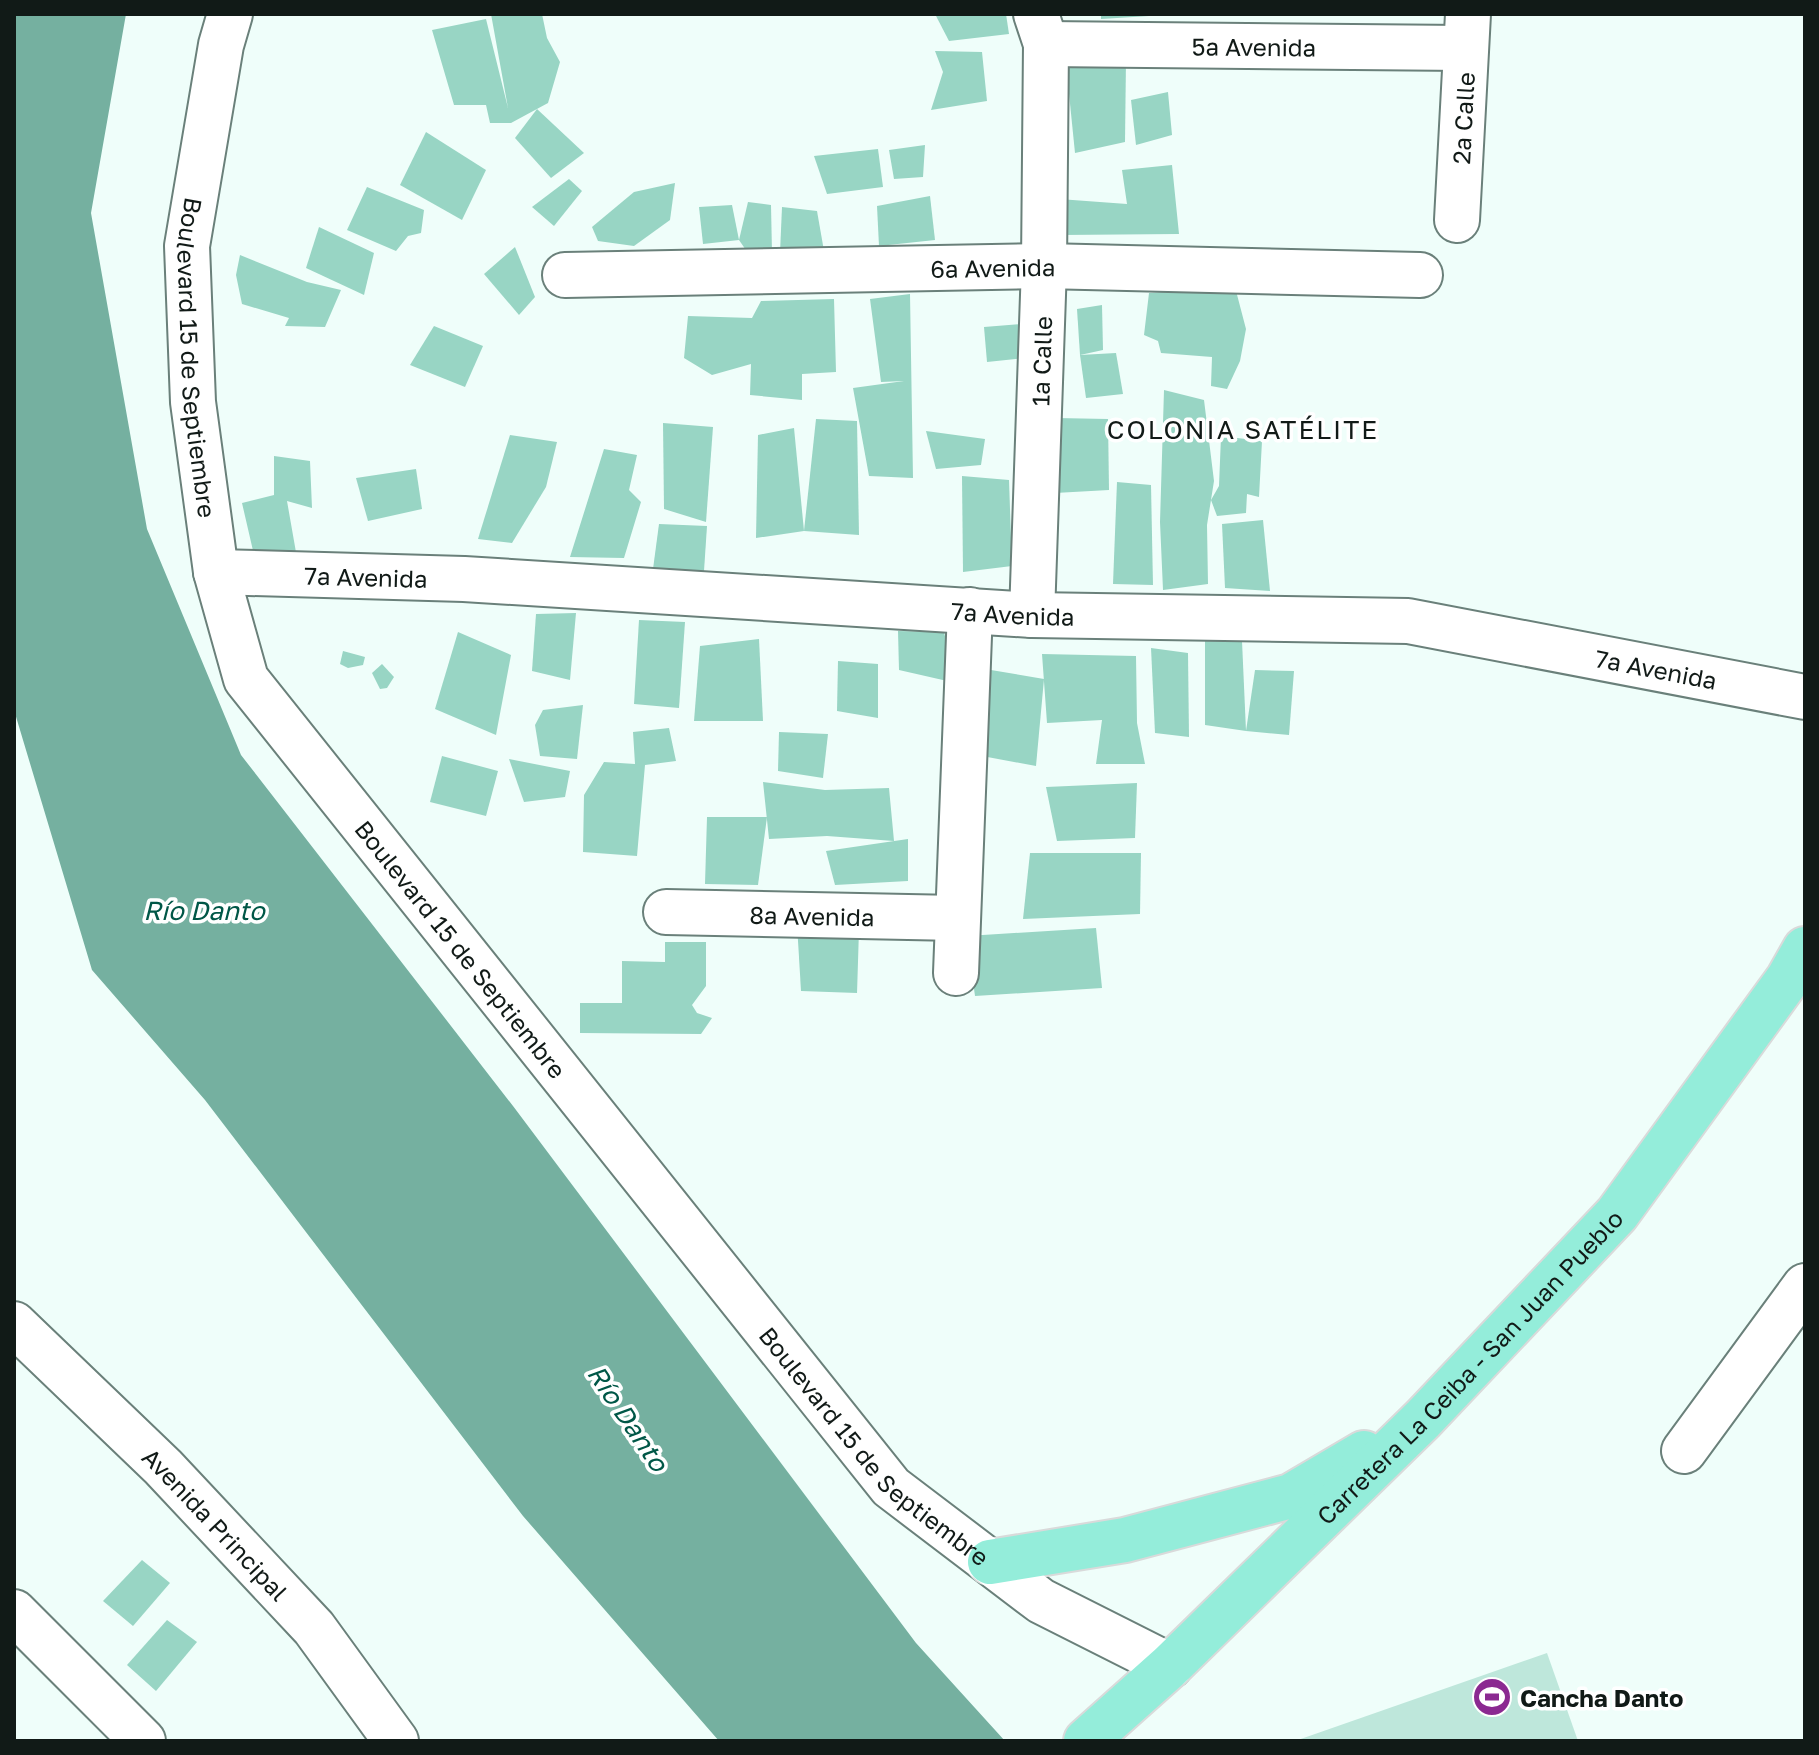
<svg xmlns="http://www.w3.org/2000/svg" width="1819" height="1755" font-family="'Golos Text',sans-serif">
<rect width="100%" height="100%" fill="#effefa"/>
<polygon fill="#bee7db" points="1547,1653 1578,1741 1295,1741"/>
<polygon fill="#75b0a0" points="14,14 126,14 91,213 147,529 241,755 513,1106 916,1643 1005,1741 719,1741 523,1516 205,1100 92,970 14,710"/>
<g fill="#98d5c4">
<polygon points="491,14 542,14 547,38 560,62 548,103 511,123 490,123 486,105 454,105 432,30 486,19 508,108"/>
<polygon points="935,14 1006,14 1009,34 949,41"/>
<polygon points="1101,14 1149,14 1149,16 1101,19"/>
<polygon points="935,51 982,52 987,101 931,110 943,72"/>
<polygon points="1126,59 1125,142 1075,153 1066,64"/>
<polygon points="1168,92 1172,135 1136,145 1131,100"/>
<polygon points="537,109 584,153 551,178 515,138"/>
<polygon points="426,132 486,170 462,220 400,185"/>
<polygon points="925,145 923,177 894,179 889,150"/>
<polygon points="878,149 883,187 827,194 814,156"/>
<polygon points="1172,165 1179,234 1061,235 1059,199 1127,204 1122,170"/>
<polygon points="569,179 582,191 554,226 532,207"/>
<polygon points="675,183 670,220 634,246 598,241 592,227 634,192"/>
<polygon points="367,187 424,210 421,233 408,236 396,251 347,230"/>
<polygon points="930,196 935,240 879,246 877,206"/>
<polygon points="748,202 771,205 772,253 750,256 739,240"/>
<polygon points="732,205 739,240 703,244 699,207"/>
<polygon points="782,207 817,211 824,251 780,253"/>
<polygon points="319,227 374,253 364,295 306,268"/>
<polygon points="515,247 535,297 519,315 484,274"/>
<polygon points="240,255 307,282 341,290 325,327 285,326 289,318 242,304 236,275"/>
<polygon points="1235,287 1246,329 1240,361 1227,389 1211,386 1212,357 1161,353 1158,341 1144,335 1149,293"/>
<polygon points="910,294 913,478 869,476 853,388 904,381 881,382 870,299"/>
<polygon points="834,299 836,372 802,374 802,400 750,395 751,364 712,375 684,358 688,316 752,318 761,301"/>
<polygon points="1102,305 1103,350 1080,355 1077,309"/>
<polygon points="1021,324 1024,358 987,362 984,327"/>
<polygon points="434,326 483,346 465,387 410,365"/>
<polygon points="1116,353 1123,394 1086,398 1080,355"/>
<polygon points="1164,390 1204,400 1214,481 1207,525 1208,584 1163,590 1160,522"/>
<polygon points="1056,418 1108,419 1109,490 1055,493"/>
<polygon points="816,419 857,421 859,535 804,531"/>
<polygon points="663,423 713,427 706,522 664,509"/>
<polygon points="794,428 804,531 756,538 758,435"/>
<polygon points="926,431 985,439 981,465 936,469"/>
<polygon points="510,435 557,442 546,487 512,543 478,539"/>
<polygon points="1221,436 1262,441 1259,497 1247,494 1246,513 1217,516 1211,500 1219,486"/>
<polygon points="604,449 637,455 629,490 641,502 624,558 570,557"/>
<polygon points="274,456 310,461 312,508 287,501 297,558 254,555 242,503 274,495"/>
<polygon points="416,469 422,509 368,521 356,478"/>
<polygon points="962,476 1009,480 1012,566 963,572"/>
<polygon points="1117,482 1151,485 1153,585 1113,584"/>
<polygon points="1263,520 1270,591 1225,588 1222,524"/>
<polygon points="659,524 707,526 703,586 653,569"/>
<polygon points="576,613 570,680 532,671 536,614"/>
<polygon points="639,620 685,622 679,708 634,704"/>
<polygon points="898,631 944,632 956,683 899,670"/>
<polygon points="458,632 511,655 496,735 435,709"/>
<polygon points="759,639 763,721 694,721 700,646"/>
<polygon points="1205,641 1242,641 1246,731 1205,725"/>
<polygon points="1151,648 1188,653 1189,737 1155,733"/>
<polygon points="343,651 365,657 363,665 348,668 340,664"/>
<polygon points="1042,654 1136,656 1137,723 1145,764 1096,764 1102,720 1047,723"/>
<polygon points="838,661 878,664 878,718 837,711"/>
<polygon points="382,664 394,677 387,688 380,689 372,673"/>
<polygon points="991,670 1044,679 1036,766 982,756"/>
<polygon points="1255,670 1294,671 1289,735 1246,731"/>
<polygon points="583,705 577,759 540,756 535,725 543,710"/>
<polygon points="669,728 676,761 645,765 637,856 583,852 584,795 604,762 635,764 633,732"/>
<polygon points="779,732 828,734 823,778 778,771"/>
<polygon points="442,756 498,771 486,816 430,802"/>
<polygon points="509,759 570,771 565,797 524,802"/>
<polygon points="763,782 825,790 889,788 894,841 827,836 769,839"/>
<polygon points="1137,783 1135,838 1057,841 1046,787"/>
<polygon points="707,817 767,817 758,885 705,884"/>
<polygon points="908,839 908,881 835,885 826,851"/>
<polygon points="1030,853 1141,853 1140,914 1023,919"/>
<polygon points="797,924 859,929 857,993 801,991"/>
<polygon points="1096,928 1102,988 975,996 967,936"/>
<polygon points="665,942 706,942 706,986 692,1005 697,1013 712,1018 701,1034 580,1033 580,1003 622,1003 622,961 665,962"/>
<polygon points="142,1560 170,1583 133,1626 103,1601"/>
<polygon points="167,1620 197,1642 156,1691 127,1665"/>
</g>
<g fill="none" stroke-linecap="round" stroke-linejoin="round">
<g stroke="#6a807a" stroke-width="48">
<g id="minor">
<path id="s1" d="M230 14 221 45 187 246 193 402 216 572 246 679 891 1487 1041 1601 1170 1666"/>
<path id="s2" d="M1046 44 1464 48"/>
<path id="s3" d="M1457 220 1468 14"/>
<path id="s4" d="M565 275 1044 266 1420 275"/>
<path id="s5" d="M216 572 464 579 1032 615 1408 621 1805 697"/>
<path id="s6" d="M1032 615 1044 266 1046 44 1036 14"/>
<path id="s7" d="M666 912 957 918"/>
<polyline points="956,973 970,610"/>
<path id="s8" d="M14 1324 163 1467 314 1628 396 1741"/>
<polyline points="1684,1451 1805,1286"/>
<polyline points="14,1612 143,1741"/>
</g>
</g>
<g stroke="#d9dada" stroke-width="48">
<g id="major">
<polyline points="990,1562 1125,1540 1291,1496 1364,1453"/>
<path id="s9" d="M1086 1741 1170 1666 1423 1419 1617 1214 1788 979 1805 949"/>
</g>
</g>
<use href="#minor" stroke="#fff" stroke-width="44"/>
<use href="#major" stroke="#94edda" stroke-width="44"/>
</g>
<defs>
<g id="stadium-disc" transform="scale(2)"><circle r="9.5" fill="#8b2991" stroke="#fff"/><path d="M0-5a6.5 5 0 1 0 0 10a6.5 5 0 1 0 0-10ZM-3.5-1.8h7v3.6h-7Z" fill="#fff"/></g>
</defs>
<g fill-rule="evenodd">
<use href="#stadium-disc" x="1492" y="1697"/>
</g>
<g text-anchor="middle" dominant-baseline="central" stroke-width="7" stroke-linejoin="round" paint-order="stroke">
<g font-size="24" fill="#111a17" stroke="#fff">
<text stroke="none"><textPath href="#s2" startOffset="208">5a Avenida</textPath></text>
<text stroke="none"><textPath href="#s3" startOffset="102">2a Calle</textPath></text>
<text stroke="none"><textPath href="#s4" startOffset="428">6a Avenida</textPath></text>
<text stroke="none"><textPath href="#s1" startOffset="348">Boulevard 15 de Septiembre</textPath></text>
<text stroke="none"><textPath href="#s6" startOffset="254">1a Calle</textPath></text>
<text stroke="none"><textPath href="#s5" startOffset="150">7a Avenida</textPath></text>
<text stroke="none"><textPath href="#s5" startOffset="798">7a Avenida</textPath></text>
<text stroke="none"><textPath href="#s5" startOffset="1446">7a Avenida</textPath></text>
<text stroke="none"><textPath href="#s7" startOffset="146">8a Avenida</textPath></text>
<text stroke="none"><textPath href="#s1" startOffset="1020">Boulevard 15 de Septiembre</textPath></text>
<text stroke="none"><textPath href="#s9" startOffset="536">Carretera La Ceiba - San Juan Pueblo</textPath></text>
<text stroke="none"><textPath href="#s1" startOffset="1668">Boulevard 15 de Septiembre</textPath></text>
<text stroke="none"><textPath href="#s8" startOffset="284">Avenida Principal</textPath></text>
</g>
<g font-size="24" font-weight="bold" fill="#111a17" stroke="#fff" text-anchor="start">
<text x="1520" y="1697">Cancha Danto</text>
</g>
<g font-size="26" letter-spacing="2" fill="#111a17" stroke="#fff">
<text x="1243" y="429">COLONIA SATÉLITE</text>
</g>
<g font-size="26" font-style="italic" fill="#005747" stroke="#fff">
<text x="204" y="910">Río Danto</text>
<text transform="translate(628 1418) rotate(56)">Río Danto</text>
</g>
</g>
<rect width="1819" height="1755" fill="none" stroke="#111a17" stroke-width="32"/>
</svg>
